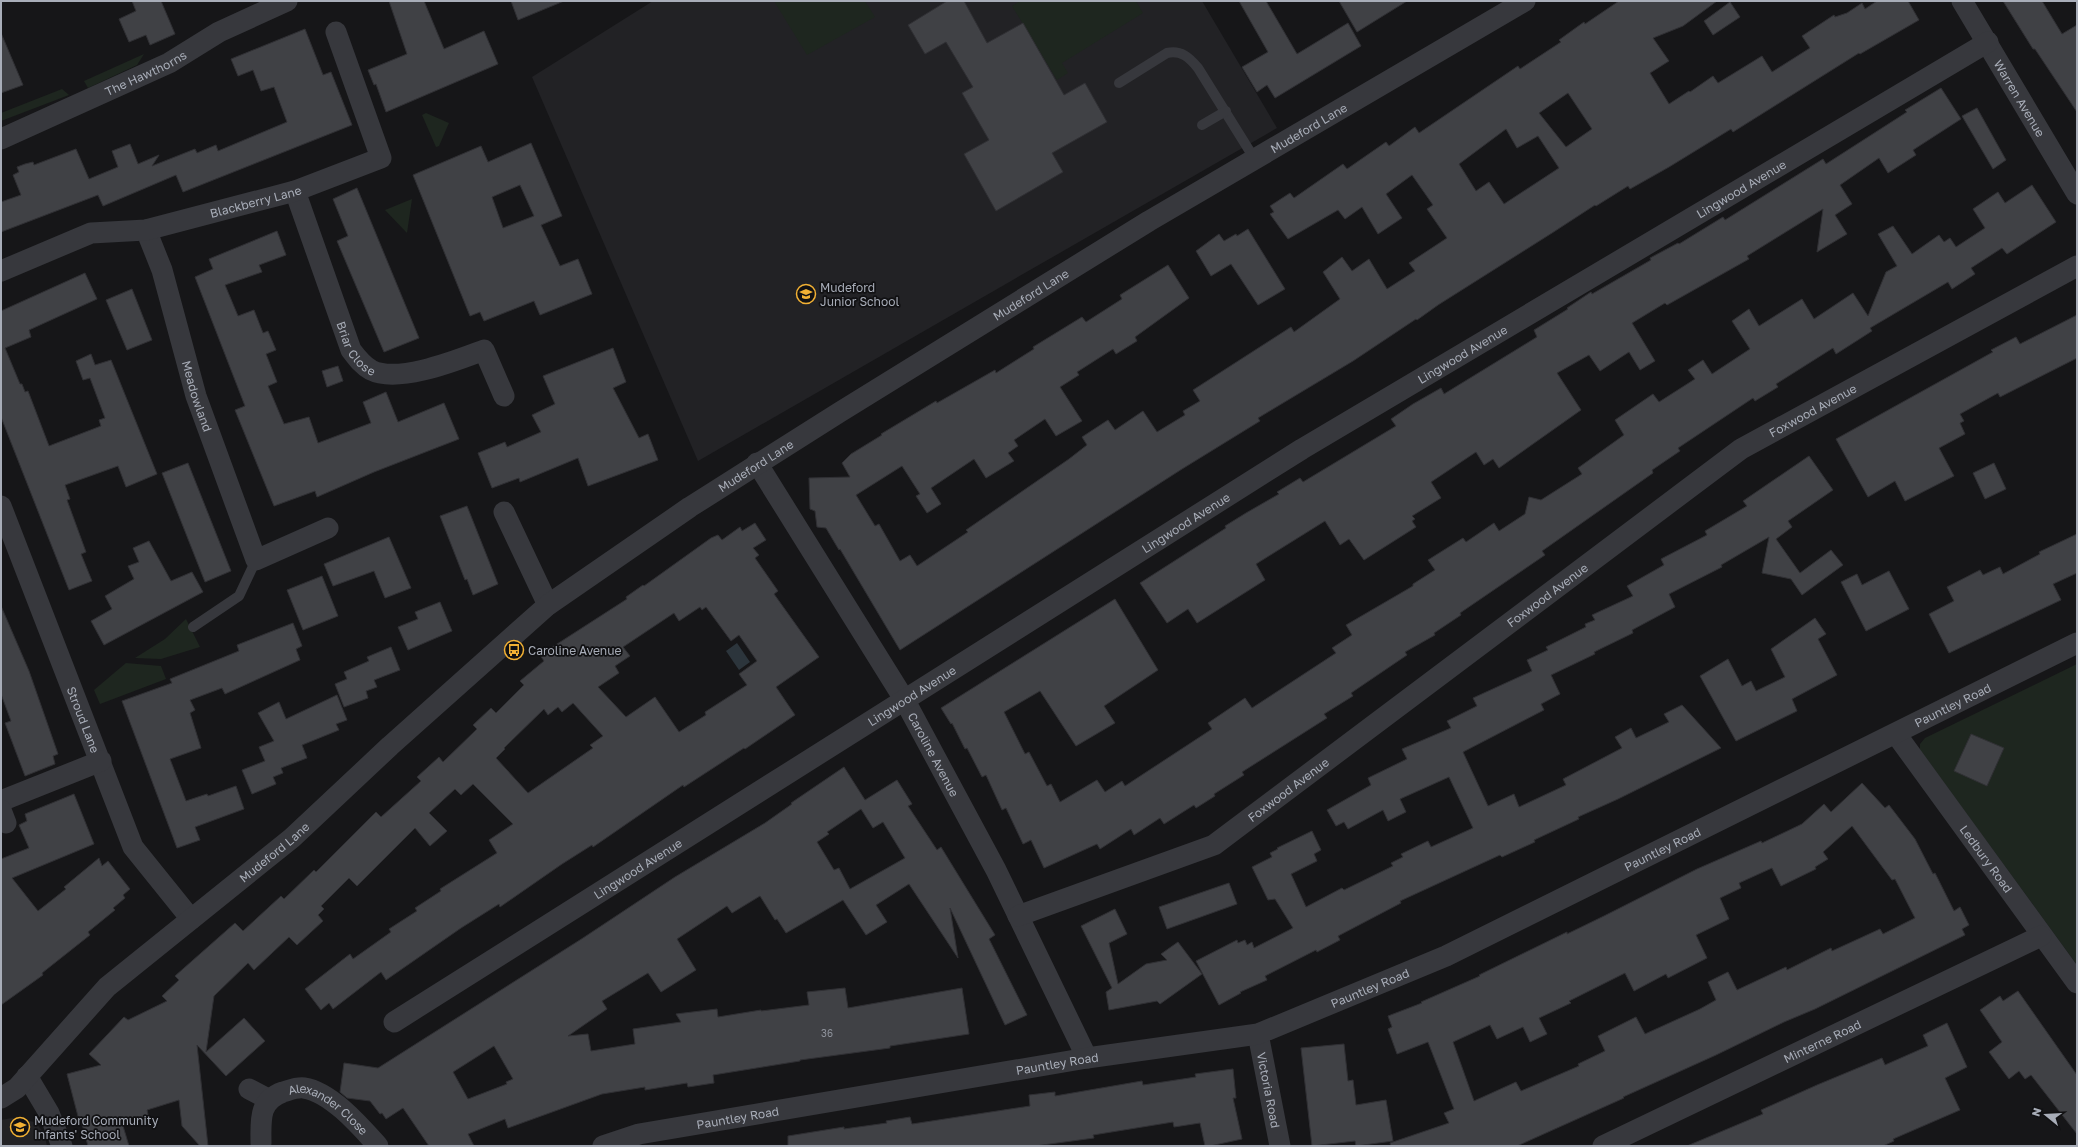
<svg xmlns="http://www.w3.org/2000/svg" width="2078" height="1147" font-family="'Golos Text',sans-serif">
<rect width="100%" height="100%" fill="#161618"/>
<g fill="#222225">
<polygon points="653,1 1202,1 1277,128 698,461 532,77"/>
<polygon points="12,1118 35,1122 44,1133 47,1146 1,1146 1,1120"/>
</g>
<g fill="#1e261f">
<polygon points="774,1 865,1 875,17 807,55"/>
<polygon points="1020,1 1136,1 1143,13 1062,63 1068,73 1057,80 1012,6"/>
<polygon points="144,54 137,65 88,88 84,81"/>
<polygon points="62,89 69,95 1,121 1,113"/>
<polygon points="426,113 449,123 439,146 436,147 422,115"/>
<polygon points="412,199 407,233 385,210"/>
<polygon points="186,619 200,647 161,659 135,658 165,639"/>
<polygon points="126,663 161,666 166,679 100,704 94,690"/>
<polygon points="2077,664 2077,965 1920,750 1920,744 1925,738"/>
</g>
<polygon fill="#2c353c" points="737,643 750,662 739,670 726,651"/>
<g fill="#404145" stroke="#303034" fill-rule="evenodd">
<polygon points="132,1 161,1 175,34 150,45 146,35 129,42 119,19 136,11"/>
<polygon points="389,1 424,1 444,49 484,31 498,64 386,112 376,84 374,85 368,70 407,54"/>
<polygon points="511,1 564,1 518,20"/>
<polygon points="947,1 964,1 987,43 1023,23 1064,95 1085,83 1107,122 1052,153 1063,172 996,211 964,154 989,140 962,93 973,87 946,42 925,54 908,25"/>
<polygon points="1239,1 1266,1 1297,54 1348,23 1361,46 1275,98 1267,85 1257,92 1242,67 1268,52"/>
<polygon points="1339,1 1407,1 1357,32"/>
<path d="M1619 1H1717L1683 26 1653 38 1669 61 1650 73 1669 104 1689 91 1690 92 1713 76 1718 83 1762 56 1772 72 1810 48 1802 36 1834 15 1835 17 1847 13 1862 3 1865 9 1877 1H1908L1919 20 1860 54 1859 53 1733 132 1731 129 1669 167 1630 189 1628 186 1596 206 1595 205 1552 233 1438 305 1417 320 1416 319 1353 361 1258 418 1260 421 1182 469 900 650 840 549 839 550 826 528 817 527 815 511 810 509 809 478 850 477 842 463 851 454 882 435 881 434 936 401 937 403 995 370 996 373 1034 349 1033 347 1082 317 1086 322 1122 299 1120 295 1168 265 1189 298 1135 337 1137 341 1116 354 1113 349 1077 372 1079 375 1060 387 1082 421 1056 436 1045 419 1014 440 1018 446 1008 453 1014 461 986 478 974 459 931 488 941 504 927 513 916 496 920 494 902 466 856 495 875 526 879 524 900 561 910 555 917 566 968 532 966 530 1069 459 1087 445 1082 437 1108 420 1115 430 1143 411 1157 432 1185 415 1183 411 1200 401 1193 390 1291 327 1294 332 1340 299 1323 272 1342 257 1352 271 1369 259 1387 289 1415 271 1409 263 1447 238 1427 209 1433 205 1412 175 1386 194 1402 218 1378 234 1362 207 1345 219 1338 210 1288 239 1270 214 1274 212 1270 206 1290 193 1294 198 1343 164 1347 169 1386 142 1389 146 1415 127 1419 133 1518 66 1520 69 1561 42 1559 40 1584 22 1585 24ZM1568 93 1592 129 1566 147 1539 113ZM1506 129 1517 148 1538 136 1559 168 1504 204 1489 182 1476 191 1459 164Z"/>
<polygon points="2003,1 2042,1 2062,34 2077,25 2077,112 2035,49 2033,49"/>
<polygon points="1730,2 1740,17 1713,35 1704,21"/>
<polygon points="305,29 323,75 331,72 352,125 183,192 176,175 103,206 98,195 1,232 1,202 21,195 13,175 19,172 17,167 25,164 33,162 34,165 76,149 89,179 118,167 112,151 130,144 138,164 159,155 152,166 195,149 197,153 216,145 218,151 287,122 274,87 261,91 253,70 238,76 231,59"/>
<polygon points="1,33 23,85 1,93"/>
<polygon points="1941,88 1961,119 1913,150 1916,155 1888,173 1879,158 1840,185 1852,204 1835,215 1847,234 1817,252 1823,209 1747,256 1749,259 1667,305 1665,303 1632,323 1655,361 1640,370 1629,352 1600,371 1589,355 1557,373 1581,410 1499,468 1493,459 1484,465 1476,452 1431,482 1441,498 1412,516 1415,519 1412,521 1416,527 1364,560 1349,539 1340,545 1325,521 1256,564 1265,580 1197,623 1188,609 1167,623 1140,583 1226,528 1225,526 1246,513 1279,494 1277,492 1300,478 1303,482 1396,426 1391,419 1413,404 1441,388 1444,394 1537,337 1534,330 1568,309 1567,308 1591,292 1592,294 1651,260 1650,258 1678,243 1679,244 1723,217 1725,220 1823,159 1826,164 1907,112 1905,110"/>
<polygon points="1977,108 2006,160 1993,169 1962,116"/>
<path d="M531 143 562 216 541 225 560 266 578 259 592 294 540 315 534 301 484 321 480 312 470 316 413 175 481 146 488 162ZM520 185 534 216 503 228 492 197Z"/>
<polygon points="2032,185 2056,222 2007,254 2002,248 1971,268 1975,274 1952,289 1948,282 1870,328 1872,331 1836,354 1833,348 1776,384 1778,387 1755,401 1753,398 1678,448 1680,451 1652,470 1653,473 1542,551 1545,555 1460,613 1461,615 1434,633 1435,635 1405,652 1407,655 1351,693 1353,696 1324,714 1327,718 1242,772 1244,775 1214,794 1215,796 1196,808 1194,805 1164,824 1160,818 1134,835 1131,829 1100,849 1097,844 1044,868 1031,840 1023,844 1006,808 1002,810 986,775 982,777 967,748 965,749 952,723 951,724 941,708 1115,599 1158,670 1104,706 1115,723 1076,746 1040,691 1004,712 1025,754 1029,752 1047,786 1051,784 1060,802 1097,780 1105,792 1122,781 1125,786 1212,729 1208,723 1245,698 1252,708 1336,653 1332,648 1352,635 1346,625 1413,586 1413,584 1435,570 1428,560 1463,538 1466,542 1494,523 1499,531 1525,514 1529,497 1541,500 1582,474 1578,468 1624,435 1615,420 1653,394 1659,402 1695,379 1688,370 1703,360 1712,374 1750,349 1732,321 1749,309 1759,326 1802,299 1814,319 1853,293 1868,316 1886,272 1897,266 1878,234 1893,226 1912,254 1939,235 1944,242 1950,238 1956,247 1985,228 1973,209 1998,192 2005,203"/>
<polygon points="357,188 419,338 384,352 337,241 348,236 333,199"/>
<polygon points="1248,229 1285,289 1258,305 1231,264 1211,276 1196,251 1219,234 1224,241 1236,234 1237,236"/>
<polygon points="277,231 286,255 259,265 262,272 225,285 238,316 254,310 263,333 268,331 276,350 266,354 277,382 268,386 284,424 309,417 318,443 371,423 363,402 386,392 398,422 444,403 459,439 374,472 317,497 315,491 274,506 235,410 245,406 195,277 213,269 209,259"/>
<polygon points="85,273 97,299 29,330 31,337 5,348 20,384 22,384 25,392 28,391 49,446 101,426 99,420 105,418 90,378 83,380 76,361 91,354 95,365 111,360 157,474 126,487 118,466 65,485 70,499 67,500 86,552 81,554 92,581 69,590 1,417 1,311"/>
<polygon points="132,289 152,340 127,350 106,300"/>
<polygon points="2077,315 2077,358 2000,397 1998,393 1960,414 1964,421 1960,423 1965,434 1939,448 1954,476 1905,501 1895,481 1868,497 1836,439 1993,352 1991,350 2016,337 2020,344"/>
<polygon points="613,348 626,382 613,388 639,438 648,434 658,460 588,486 578,458 520,482 519,478 492,488 478,453 505,442 507,447 541,432 532,415 555,404 543,376"/>
<polygon points="338,366 343,381 327,387 322,371"/>
<polygon points="1809,456 1833,490 1788,521 1792,527 1776,539 1800,573 1831,550 1843,565 1802,595 1791,579 1762,573 1769,537 1721,565 1722,567 1669,594 1675,607 1632,630 1633,633 1594,652 1595,654 1551,675 1560,694 1541,704 1544,710 1463,752 1488,806 1514,794 1519,807 1566,785 1563,779 1622,748 1615,737 1631,728 1636,738 1669,722 1664,714 1682,705 1721,748 1618,799 1578,817 1579,819 1534,840 1535,842 1502,857 1500,855 1400,901 1401,903 1338,936 1340,940 1317,952 1316,950 1265,976 1267,980 1240,992 1241,993 1219,1005 1196,961 1237,940 1238,943 1245,940 1247,945 1252,942 1254,948 1293,928 1275,899 1268,900 1252,867 1272,857 1270,853 1278,849 1277,848 1312,831 1321,850 1314,854 1317,861 1291,874 1306,907 1342,888 1344,890 1393,866 1391,863 1403,857 1401,854 1428,841 1431,847 1473,828 1449,777 1400,799 1406,812 1388,821 1383,810 1348,829 1344,822 1336,826 1327,810 1371,785 1368,778 1407,759 1402,749 1451,728 1447,721 1477,706 1473,698 1532,671 1527,660 1548,650 1546,647 1586,627 1585,624 1595,620 1592,615 1633,596 1627,586 1664,565 1661,559 1707,535 1705,531 1747,506 1743,501"/>
<polygon points="188,463 231,571 205,582 162,473"/>
<polygon points="1994,463 2006,489 1985,499 1973,473"/>
<polygon points="467,506 498,584 473,595 467,579 465,580 440,516"/>
<path d="M755 523 766 540 753 548 759 555 755 558 778 591 774 594 819 657 776 687 795 715 745 749 744 748 684 787 683 785 593 847 592 845 562 864 500 907 499 904 461 928 386 980 381 972 333 1009 329 1003 321 1010 305 989 350 954 353 959 391 932 389 929 417 911 415 908 441 891 440 889 497 853 489 840 513 824 473 784 461 795 455 789 429 813 447 831 430 846 415 828 357 886 349 878 321 906 324 909 318 915 323 921 297 945 289 937 254 970 248 963 214 996 206 1052 244 1018 265 1041 226 1076 197 1045 208 1146H200L182 1126 179 1100 147 1110 149 1119 123 1126 129 1146H88L82 1124H80L67 1074 101 1065 89 1054 124 1017 128 1020 167 1001 162 996 179 980 175 976 235 923 243 931 281 896 284 899 314 870 316 872 376 812 381 817 421 781 417 777 439 757 443 762 477 729 473 725 491 708 496 713 524 685 520 681 544 661 540 655 627 599 626 597 643 585 644 586 711 538 718 535 722 540 740 527 742 531ZM700 607 702 610 706 607 731 641 739 635 757 661 739 674 747 685 705 712 706 715 679 732 655 697 626 717 598 687 619 673 615 666 630 656 623 647 674 613 679 621ZM573 703 603 736 590 745 593 748 528 793 496 758 505 749 504 748 544 709 548 715 558 707 562 712Z"/>
<polygon points="2077,534 2077,573 2053,584 2061,600 1949,653 1929,614 1954,601 1947,587 1980,570 1983,575 2000,567 2003,574 2040,554 2039,552"/>
<polygon points="389,537 411,588 385,598 374,571 333,586 324,564"/>
<polygon points="149,541 171,581 192,572 203,592 104,645 91,621 112,609 105,596 134,579 128,566 139,562 133,548"/>
<polygon points="1889,571 1909,609 1866,631 1841,582 1857,574 1862,585"/>
<polygon points="322,576 338,616 303,630 287,590"/>
<polygon points="440,602 452,631 408,650 398,627 418,619 415,612"/>
<polygon points="1,606 29,671 58,754 53,756 55,764 25,776 5,723 11,721 1,694"/>
<polygon points="1815,618 1826,634 1818,639 1837,675 1792,699 1797,711 1736,741 1700,676 1728,659 1742,686 1751,681 1756,691 1785,677 1771,649"/>
<polygon points="293,623 302,646 296,649 300,660 225,694 222,688 190,700 195,710 190,713 201,748 170,759 186,801 207,794 208,796 236,786 244,809 195,827 200,840 177,848 122,701 172,683 170,679 239,651 237,645"/>
<polygon points="391,647 400,670 374,680 377,687 366,691 368,698 344,707 335,684 347,679 344,672 369,661 367,657"/>
<polygon points="337,695 347,720 336,724 339,730 302,745 307,758 281,768 283,773 273,777 276,784 252,794 242,770 265,761 259,747 274,741 258,713 279,702 286,719"/>
<polygon points="1971,734 2004,748 1987,786 1954,771"/>
<path d="M844 767 865 800 897 780 912 804 908 806 937 850 941 847 995 935 989 939 1027 1015 1005 1025 950 908 958 958 909 884 876 905 887 922 866 935 843 900 786 933 777 919 775 920 760 896 732 913 727 906 677 939 696 970 661 992 648 973 602 1001 607 1009 568 1036 588 1034 591 1051 635 1044 633 1029 681 1022 676 1014 717 1009 718 1017 761 1010V1011L809 1005 807 992 845 988 848 1008 962 988 969 1034 890 1046V1048L800 1060V1061L713 1075 714 1083 688 1087 687 1083 645 1090V1087L602 1094 508 1128 505 1119 468 1134 474 1146H429L403 1108 386 1119 382 1113 380 1114 370 1101 347 1098 340 1092 344 1063 378 1068 583 938 675 877 765 823 792 804 791 803ZM861 809 873 828 883 822 905 858 850 889 839 868 834 870 817 842 829 834 827 832ZM494 1046 513 1079 506 1082 507 1084 468 1099 453 1072Z"/>
<path d="M1862 783 1885 808 1889 805 1915 839 1933 874 1935 873 1954 911 1960 907 1969 925 1962 929 1965 935 1815 1009 1784 1022 1716 1055 1623 1097 1624 1098 1517 1146H1391L1390 1143 1449 1123 1444 1113 1454 1109 1428 1042 1397 1054 1388 1029 1392 1027 1388 1016 1422 1003 1421 1002 1480 976 1479 975 1567 932V934L1604 916 1697 869 1761 841 1762 843 1802 824 1824 804 1831 812ZM1852 826 1892 880 1895 879 1915 918 1883 934 1880 929 1832 951 1831 948 1787 970 1786 967 1737 990 1728 972 1708 982 1716 1000 1700 1009 1645 1034 1636 1017 1598 1036 1605 1051 1578 1064 1579 1066 1521 1091 1516 1082 1474 1101 1453 1042 1490 1025 1497 1039 1523 1027 1530 1042 1547 1034 1539 1018 1571 1003 1569 1001 1625 973 1634 991 1666 974 1668 978 1707 958 1696 935 1729 919 1720 898 1741 888 1739 883 1772 868 1781 886 1816 869 1815 867 1828 859 1823 852Z"/>
<polygon points="74,794 94,844 12,878 38,911 66,889 64,887 99,858 102,866 108,861 130,889 123,895 125,898 113,908 115,910 88,932 90,935 42,973 43,975 1,1005 1,859 29,848 19,825 27,821 25,814"/>
<polygon points="1229,883 1237,904 1167,929 1159,907"/>
<polygon points="1115,909 1127,934 1109,943 1118,984 1146,964 1167,960 1161,954 1178,942 1202,974 1160,1004 1157,1001 1109,1010 1106,992 1112,988 1081,926"/>
<polygon points="2018,991 2077,1075 2077,1134 2031,1075 2025,1079 2019,1071 2009,1079 1989,1052 2002,1042 1980,1010 2000,996 2003,1001"/>
<polygon points="1947,1023 1967,1067 1945,1078 1960,1110 1893,1139 1894,1141 1883,1146 1687,1146 1763,1114 1761,1110 1817,1085 1882,1058 1885,1065 1928,1046 1923,1035"/>
<polygon points="1344,1044 1348,1081 1353,1080 1356,1105 1386,1100 1393,1141 1356,1146 1355,1141 1312,1146 1301,1048"/>
<polygon points="1233,1069 1236,1098 1233,1098 1242,1139 1210,1146 1205,1146 1200,1123 1174,1127 1173,1122 1093,1135 1094,1138 1035,1146 788,1146 788,1136 844,1127 844,1129 887,1123 886,1121 910,1117 912,1124 1030,1106 1029,1095 1055,1092 1055,1096 1142,1081 1143,1085 1196,1077 1195,1074"/>
</g>
<g fill="none" stroke-linecap="round" stroke-linejoin="round">
<g stroke="#37383d" stroke-width="10">
<path d="M1119 83 1167 53C1181 50 1189 57 1198 68L1254 158"/>
<polyline points="1202,125 1226,111"/>
<polyline points="193,627 239,596 256,560"/>
</g>
<g stroke="#37383d" stroke-width="21">
<path id="s1" d="M1962 1 2077 194"/>
<path id="s2" d="M1 139 169 63 219 32 287 1"/>
<path id="s3" d="M295 191 351 350C357 358 362 365 371 370 398 384 457 360 484 350L504 396"/>
<path id="s4" d="M146 230 162 270 196 396 256 560 328 528"/>
<path id="s5" d="M1 271 91 233 146 230 295 191 381 158 336 32"/>
<path id="s6" d="M757 463 904 699 996 870 1087 1058"/>
<path id="s7" d="M1 506 133 847 191 919"/>
<polyline points="504,512 548,605"/>
<path id="s8" d="M1896 734 2077 983"/>
<polyline points="1,801 101,761"/>
<polyline points="1,810 6,823"/>
<path id="s9" d="M1018 916 1214 845 1741 449 2077 266"/>
<path id="s10" d="M394 1022 1302 449 1988 42"/>
<path id="s11" d="M1258 1034 1280 1146"/>
<polyline points="27,1076 49,1113 62,1146"/>
<polyline points="249,1089 270,1100"/>
<path id="s12" d="M1 1098 17 1088 107 987 292 838 390 746 548 605 690 507 840 412 1149 221 1525 1"/>
<path id="s13" d="M261 1143C261 1121 258 1101 283 1092 290 1090 297 1087 304 1088 331 1092 361 1127 378 1146"/>
<path id="s14" d="M603 1146 639 1134 1087 1058 1258 1034 1446 956 2077 643"/>
<path id="s15" d="M1603 1146 2041 936"/>
</g>
</g>
<defs>
<g id="school-ring" transform="scale(1)"><circle r="9.5" fill="#111113" stroke="#f2b134" stroke-width="1.5"/><path d="M0-5L7-2L0 1L-7-2ZM-4 1L0 2.5L4 1V4Q0 6-4 4Z" fill="#f2b134"/></g>
<g id="bus-ring" transform="scale(1)"><circle r="9.5" fill="#111113" stroke="#f2b134" stroke-width="1.5"/><path d="M-5-6H5V4H4V6H2V4H-2V6H-4V4H-5ZM-3.5-4V0h7V-4ZM-3.5 1.2v1.5H-2V1.2ZM2 1.2v1.5H3.5V1.2Z" fill="#f2b134"/></g>
</defs>
<g fill-rule="evenodd">
<use href="#school-ring" x="806" y="294"/>
<use href="#bus-ring" x="514" y="650"/>
<use href="#school-ring" x="20" y="1127"/>
</g>
<g text-anchor="middle" dominant-baseline="central" stroke-width="3.5" stroke-linejoin="round" paint-order="stroke">
<g font-size="10" fill="#8e929b">
<text x="827" y="1033">36</text>
</g>
<g font-size="12" fill="#a8adb8" stroke="#111113">
<text stroke="none"><textPath href="#s2" startOffset="159">The Hawthorns</textPath></text>
<text stroke="none"><textPath href="#s1" startOffset="113">Warren Avenue</textPath></text>
<text stroke="none"><textPath href="#s12" startOffset="1636">Mudeford Lane</textPath></text>
<text stroke="none"><textPath href="#s10" startOffset="1584">Lingwood Avenue</textPath></text>
<text stroke="none"><textPath href="#s5" startOffset="266">Blackberry Lane</textPath></text>
<text stroke="none"><textPath href="#s12" startOffset="1312">Mudeford Lane</textPath></text>
<text stroke="none"><textPath href="#s3" startOffset="170">Briar Close</textPath></text>
<text stroke="none"><textPath href="#s10" startOffset="1260">Lingwood Avenue</textPath></text>
<text stroke="none"><textPath href="#s4" startOffset="174">Meadowland</textPath></text>
<text stroke="none"><textPath href="#s9" startOffset="949">Foxwood Avenue</textPath></text>
<text stroke="none"><textPath href="#s12" startOffset="988">Mudeford Lane</textPath></text>
<text stroke="none"><textPath href="#s10" startOffset="936">Lingwood Avenue</textPath></text>
<text stroke="none"><textPath href="#s9" startOffset="625">Foxwood Avenue</textPath></text>
<text stroke="none"><textPath href="#s10" startOffset="612">Lingwood Avenue</textPath></text>
<text stroke="none"><textPath href="#s14" startOffset="1434">Pauntley Road</textPath></text>
<text stroke="none"><textPath href="#s7" startOffset="229">Stroud Lane</textPath></text>
<text stroke="none"><textPath href="#s6" startOffset="341">Caroline Avenue</textPath></text>
<text stroke="none"><textPath href="#s9" startOffset="301">Foxwood Avenue</textPath></text>
<text stroke="none"><textPath href="#s14" startOffset="1110">Pauntley Road</textPath></text>
<text stroke="none"><textPath href="#s12" startOffset="369">Mudeford Lane</textPath></text>
<text stroke="none"><textPath href="#s8" startOffset="154">Ledbury Road</textPath></text>
<text stroke="none"><textPath href="#s10" startOffset="288">Lingwood Avenue</textPath></text>
<text stroke="none"><textPath href="#s14" startOffset="786">Pauntley Road</textPath></text>
<text stroke="none"><textPath href="#s15" startOffset="243">Minterne Road</textPath></text>
<text stroke="none"><textPath href="#s14" startOffset="462">Pauntley Road</textPath></text>
<text stroke="none"><textPath href="#s11" startOffset="57">Victoria Road</textPath></text>
<text stroke="none"><textPath href="#s13" startOffset="113">Alexander Close</textPath></text>
<text stroke="none"><textPath href="#s14" startOffset="138">Pauntley Road</textPath></text>
</g>
<g font-size="12" fill="#a8adb8" stroke="#111113" text-anchor="start">
<text x="820" y="287">Mudeford<tspan x="820" dy="14">Junior School</tspan></text>
<text x="528" y="650">Caroline Avenue</text>
<text x="34" y="1120">Mudeford Community<tspan x="34" dy="14">Infants' School</tspan></text>
</g>
</g>
<rect width="2078" height="1147" fill="none" stroke="#a8adb8" stroke-width="4"/>
<g transform="translate(2046 1115) rotate(288)" stroke="#111113" stroke-width="3" paint-order="stroke">
<path d="M0-3L7 15L0 10L-7 15Z" fill="#a8adb8"/>
<text y="-6" font-size="11" font-weight="bold" text-anchor="middle" fill="#a8adb8">N</text>
</g>
</svg>
